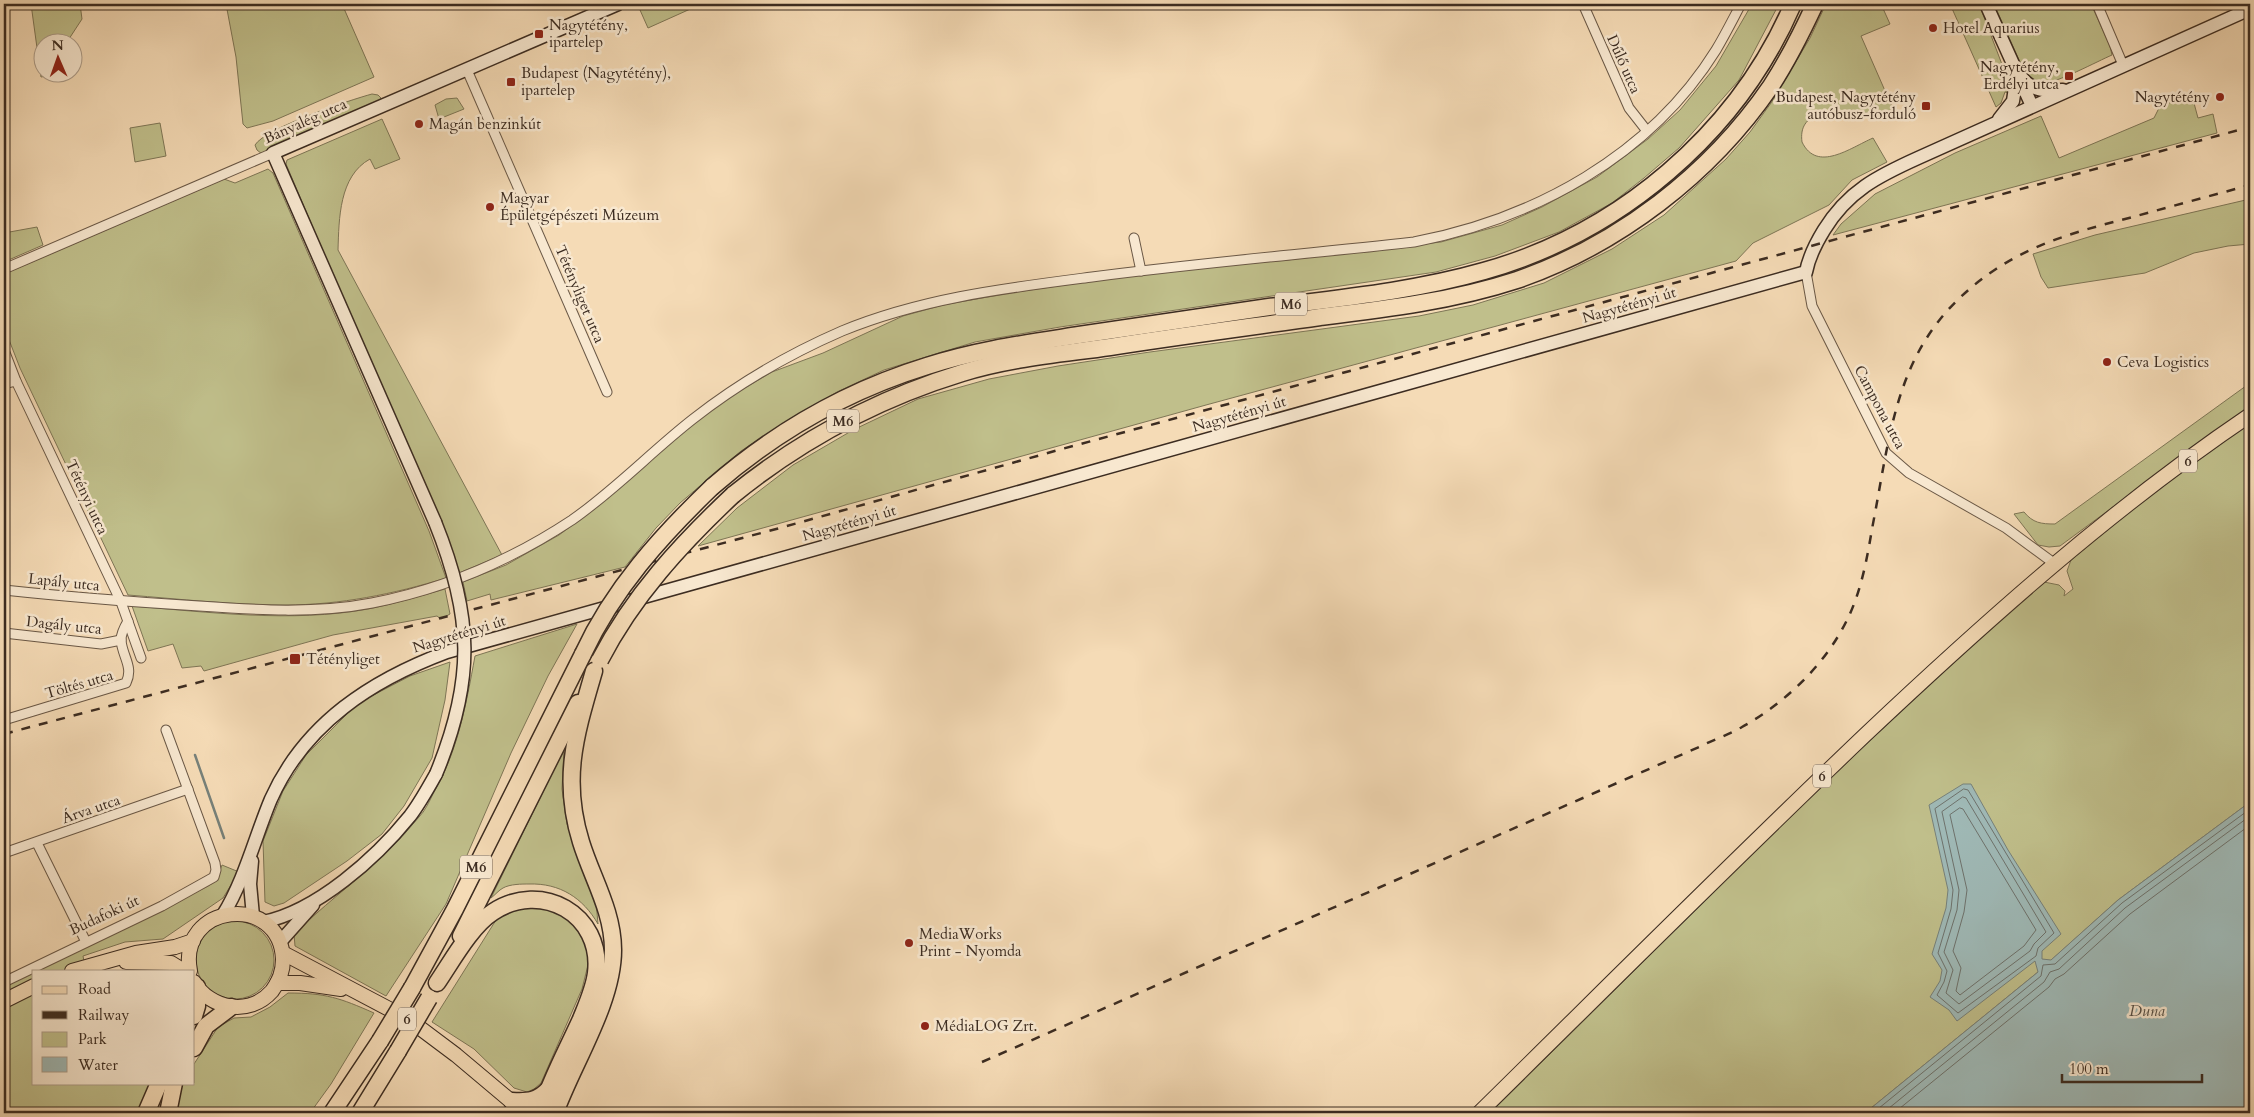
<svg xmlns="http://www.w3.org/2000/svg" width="2254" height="1117" font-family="Cardo,serif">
<rect width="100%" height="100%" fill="#f5dbb6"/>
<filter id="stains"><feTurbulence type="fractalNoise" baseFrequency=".004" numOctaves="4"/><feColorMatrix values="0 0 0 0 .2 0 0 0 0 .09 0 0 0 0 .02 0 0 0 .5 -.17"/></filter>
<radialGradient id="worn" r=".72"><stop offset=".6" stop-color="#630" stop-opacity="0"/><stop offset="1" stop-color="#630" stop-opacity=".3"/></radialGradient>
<g fill="#c0bf8b" stroke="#7e7656">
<polygon points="31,4 80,4 82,19 67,42 42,42 42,72 57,73 56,74 41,77"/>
<polygon points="226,4 342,4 374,77 273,121 247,128 243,124 236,57"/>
<polygon points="646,4 696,4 697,6 648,28 640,10"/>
<polygon points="1752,4 1779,4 1739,80 1679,148 1644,178 1612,203 1559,232 1495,256 1436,272 1060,327 975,342 884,370 837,392 790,419 741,451 680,503 656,528 625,567 491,600 490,594 467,601 463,582 506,565 559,535 597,507 684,431 731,396 772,372 823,353 903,316 943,305 1009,293 1155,272 1287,260 1441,242 1502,225 1542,207 1597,177 1648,139 1680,110 1716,66"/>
<path d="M1826 4H1881L1890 24 1861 36 1893 109 1883 113H1820C1806 119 1800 127 1802 142 1817 173 1850 148 1873 138L1887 162 1852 180 1829 205 1753 243 1736 261 1206 405 698 546 737 508 793 465 853 430 918 399 989 379 1058 366 1150 352 1419 316 1473 305 1544 283 1612 249 1664 215 1726 159 1750 132 1771 103 1810 38Z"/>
<polygon points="1950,4 1979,4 2011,88 2010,93 2005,92 2001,103 1996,107"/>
<path d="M1994 4H2091L2110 46 2112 55C2098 61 2055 84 2043 83 2034 83 2029 77 2024 71Z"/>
<polygon points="2191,92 2198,118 2213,114 2217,133 1833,235 1841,224 1875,194 1955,153 2041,116 2059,158 2154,118 2159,108"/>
<path d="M372 94 378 95 381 98 379 106 262 154 257 150 255 145C265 128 350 100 372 94Z"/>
<polygon points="457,98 464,109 439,119 435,105 446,99"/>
<path d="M382 119 400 159 375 169 370 159C339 176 339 219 338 250L502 555 459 573 286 164 287 160Z"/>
<polygon points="160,123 166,156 135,162 130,128"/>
<path d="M268 169 273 173 429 531 446 578C394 594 340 605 285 605 232 605 180 599 128 595L20 368 4 327V274L224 179 235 183Z"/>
<polygon points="2250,199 2250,244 2228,246 2194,253 2145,273 2048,288 2041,277 2033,254 2095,235"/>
<polygon points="37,227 43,245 4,262 4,233"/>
<path d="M2250 383V406L2060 546 2049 547 2038 545 2014 514 2024 512C2033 523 2041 524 2055 524Z"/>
<path d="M2250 422V802L2118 900 2038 972 1865 1113H1490C1673 934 1851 750 2044 582L2059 585 2065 591 2064 596 2073 589 2067 571 2071 560 2146 498Z"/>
<path d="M445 589 450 614 441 619 437 616 333 635 204 671 201 666 182 668 173 644 148 651 132 606C208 612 292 623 368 609 394 604 420 596 445 589Z"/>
<path d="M577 624 548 676 511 753 446 904 386 996 295 946 294 934C334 895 383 862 419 817 425 811 429 802 433 794 458 751 466 705 475 656Z"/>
<polygon points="450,662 445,700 432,758 404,806 382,834 347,861 284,903 274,906 265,902 263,841 283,791 306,755 358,703 410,676"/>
<path d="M564 749 562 789 567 824 596 901 598 924C583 898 560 883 529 884 522 884 510 884 503 888 499 890 495 895 491 898Z"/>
<polygon points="222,865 239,872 223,898 163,939 125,942 83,956 86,971 34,971 208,886 216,881"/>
<polygon points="518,906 554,910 573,922 585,940 589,961 582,989 541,1083 534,1089 527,1092 514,1088 474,1049 432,1022 496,920"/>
<circle cx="235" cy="960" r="39"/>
<polygon points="34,971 34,1083 153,1083 141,1113 4,1113 4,986"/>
<path d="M288 993C326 993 340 998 374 1013L331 1084 310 1113H176L175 1099 183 1083H194V1064L218 1027 234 1018 251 1017 270 1007Z"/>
</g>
<polygon fill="#9fb9b6" stroke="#77817a" points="1963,784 1971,784 2008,850 2061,934 2042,951 2042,959 2051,960 2118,900 2250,802 2250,1113 1865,1113 2038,972 2035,961 1957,1021 1949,1010 1930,997 1940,981 1942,970 1932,954 1946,908 1948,890 1929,805"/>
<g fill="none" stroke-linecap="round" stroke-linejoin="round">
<g stroke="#6e726c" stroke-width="1">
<polygon points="1964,789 1968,790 2054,933 2038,948 2036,956 1958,1013 1937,995 1944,982 1947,971 1938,953 1951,909 1953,890 1935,809"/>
<polygon points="1963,797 1966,798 2046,932 2034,944 2030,951 1959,1004 1946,993 1953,970 1944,952 1957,910 1959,890 1942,812"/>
<polygon points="1960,808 1963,809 2036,930 2024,946 1960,995 1956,991 1961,968 1953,951 1964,912 1967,890 1950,815"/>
<polyline points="1873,1113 2041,976 2043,965 2055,964 2122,903 2250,809"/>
<polyline points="1883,1113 2044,982 2050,972 2059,969 2125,908 2250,816"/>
<polyline points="1894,1113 2049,987 2055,979 2064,974 2130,914 2250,825"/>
</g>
<polyline stroke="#77817a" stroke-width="2.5" points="195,755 224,838"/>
<g stroke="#6a5846" stroke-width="11">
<g id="street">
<polyline points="1583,4 1629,108 1647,131"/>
<polyline points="2097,4 2123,65"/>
<polyline points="467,70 607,392"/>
<polyline points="1134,238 1141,271"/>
<polyline points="4,269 273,153"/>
<polyline points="1806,272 1812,306 1886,453 1909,473 2006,528 2055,564"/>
<polyline points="4,350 16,381 121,602 141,658"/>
<polyline points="4,384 16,381"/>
<path d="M4 590C69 597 134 602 199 606 256 610 315 614 372 603 444 589 510 561 572 520 615 490 652 451 693 419 739 383 789 354 842 331 922 298 1007 288 1092 277 1199 263 1307 254 1414 242 1534 219 1650 156 1716 50 1725 35 1733 19 1741 4"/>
<polyline points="4,633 101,644 121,640"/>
<path d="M4 720 126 683C134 667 122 656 121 640 121 633 125 626 128 621"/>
<polyline points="37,843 86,942"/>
<polyline points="4,853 188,789"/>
<polyline points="4,982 162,906 214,877 216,870 215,863 166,730"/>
</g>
</g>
<g stroke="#3c2c21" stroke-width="15">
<g id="secondary">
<polyline points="1986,4 2032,106"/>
<path d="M2022 78C2033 92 2047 91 2063 90"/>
<polyline points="1999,119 2013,101 2017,74"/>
<polyline points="435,522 273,153 618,4"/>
<polyline points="252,861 250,884 253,916"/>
<path d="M223 915C245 879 255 837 271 799 305 723 372 680 447 652L1806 272C1809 256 1816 243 1824 230 1848 191 1878 176 1918 158L2250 9"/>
<path d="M263 922C317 911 376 858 410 816 420 803 428 788 436 774"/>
<polyline points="280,942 313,905"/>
</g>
</g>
<g stroke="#3c2c21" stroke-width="16">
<g id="primary">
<polyline points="283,953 408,1019 456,1055 525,1113"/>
<polyline points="126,962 171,963 184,971"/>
<polyline points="72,971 136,953 175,947 193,941"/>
<path d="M190 971C177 903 280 892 283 959 283 970 279 982 272 991 249 1017 210 1009 194 982"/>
<polyline points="277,983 300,983 341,989"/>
<polyline points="4,1001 34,986"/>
<path d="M1479 1113C1607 987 1734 860 1864 736 1986 621 2111 509 2250 415"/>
</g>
</g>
<g stroke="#3c2c21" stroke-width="19">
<g id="highway">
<path d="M712 487C775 432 846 391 927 366 976 350 1028 343 1079 335 1142 326 1206 316 1269 307 1341 298 1414 291 1484 271 1619 233 1737 134 1793 4"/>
<path d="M733 495C802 439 877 399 962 373 1010 358 1061 354 1110 347 1180 336 1250 327 1320 317 1386 309 1453 301 1517 280 1618 245 1710 175 1771 86 1788 60 1802 32 1815 4"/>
<polyline points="461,936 578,703"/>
<path d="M437 983C452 961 471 926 493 912 541 880 603 914 596 973 594 989 587 1004 581 1019 567 1050 550 1081 540 1113"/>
<polyline points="412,988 455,909 583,654"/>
<polyline points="194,1016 197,1006 197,987"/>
<polyline points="194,1048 206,1026 231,1007"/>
<path d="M512 1101C529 1102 538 1101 550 1088"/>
<polyline points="146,1113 159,1083"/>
<polyline points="168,1113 174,1083"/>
<polyline points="332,1113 380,1041"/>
<polyline points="360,1113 398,1051"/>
<path d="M555 1113C573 1063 613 1003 613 950 613 911 592 878 581 842 561 778 576 733 594 671"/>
</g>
</g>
<use href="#street" stroke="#f8e8d0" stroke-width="9"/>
<use href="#secondary" stroke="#f8e8d0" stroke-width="12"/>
<use href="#primary" stroke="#f5dbb6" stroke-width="14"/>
<use href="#highway" stroke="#f5dbb6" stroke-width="16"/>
<g stroke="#3c2c21" stroke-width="2.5" stroke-dasharray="9 9" stroke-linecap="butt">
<polyline points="4,734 780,528 1062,449 2250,127"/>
<path d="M982 1062 1699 747C1713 740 1728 735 1742 727 1785 703 1825 665 1847 620 1861 592 1867 559 1872 529 1893 421 1896 336 1996 269 2037 242 2082 230 2129 218 2169 207 2210 196 2250 185"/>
</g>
<g stroke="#3c2c21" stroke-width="15" stroke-linecap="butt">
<path id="secondary-bridge" d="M435 522C473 616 475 680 436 774"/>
</g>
<g stroke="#3c2c21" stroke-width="19" stroke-linecap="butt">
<g id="highway-bridge">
<path d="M583 654C613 589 661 536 712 487"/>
<path d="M600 660C633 596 681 544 733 495"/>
<polyline points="380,1041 412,988"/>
<polyline points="398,1051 429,998"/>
</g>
</g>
<use href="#secondary-bridge" stroke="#f8e8d0" stroke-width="12"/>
<use href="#highway-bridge" stroke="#f5dbb6" stroke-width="16"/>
</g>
<g fill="#8f2418" stroke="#f8e8d0" stroke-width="2">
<circle cx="1933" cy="28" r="5"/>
<rect x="534" y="29" width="10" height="10" rx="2.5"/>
<rect x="2064" y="71" width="10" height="10" rx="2.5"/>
<rect x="506" y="77" width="10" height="10" rx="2.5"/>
<circle cx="2220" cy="97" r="5"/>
<rect x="1921" y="101" width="10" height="10" rx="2.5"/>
<circle cx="419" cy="124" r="5"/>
<circle cx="490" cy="207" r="5"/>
<circle cx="2107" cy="362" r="5"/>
<rect x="289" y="653" width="12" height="12" rx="2.5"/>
<circle cx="909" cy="943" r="5"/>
<circle cx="925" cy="1026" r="5"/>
</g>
<g text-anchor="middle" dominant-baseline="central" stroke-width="5" stroke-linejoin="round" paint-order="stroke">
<g fill="#f8e8d0" stroke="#746456" stroke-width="1">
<rect x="1275" y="292.5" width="32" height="23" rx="4"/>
<rect x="827" y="409.5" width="32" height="23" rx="4"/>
<rect x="2179" y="449.5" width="18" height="23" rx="4"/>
<rect x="1813" y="764.5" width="18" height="23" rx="4"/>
<rect x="460" y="855.5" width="32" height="23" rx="4"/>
<rect x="398" y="1007.5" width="18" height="23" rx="4"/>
</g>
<g font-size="14" font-weight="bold" fill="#3c2c21">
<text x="1291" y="304">M6</text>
<text x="843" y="421">M6</text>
<text x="2188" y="461">6</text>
<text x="1822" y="776">6</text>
<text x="476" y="867">M6</text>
<text x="407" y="1019">6</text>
</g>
<g font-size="15" fill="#3c2c21" stroke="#f8e8d0" text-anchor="start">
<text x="549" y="25">Nagytétény,<tspan x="549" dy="17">ipartelep</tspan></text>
<text x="1943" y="28">Hotel Aquarius</text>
<text x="2059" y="67" text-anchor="end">Nagytétény,<tspan x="2059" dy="17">Erdélyi utca</tspan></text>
<text x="521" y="73">Budapest (Nagytétény),<tspan x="521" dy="17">ipartelep</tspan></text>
<text x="1916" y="97" text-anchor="end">Budapest, Nagytétény<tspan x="1916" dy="17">autóbusz-forduló</tspan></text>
<text x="2210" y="97" text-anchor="end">Nagytétény</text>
<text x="429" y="124">Magán benzinkút</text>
<text x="500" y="198">Magyar<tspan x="500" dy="17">Épületgépészeti Múzeum</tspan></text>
<text x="2117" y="362">Ceva Logistics</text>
<text x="306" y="659">Tétényliget</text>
<text x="919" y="934">MediaWorks<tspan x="919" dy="17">Print - Nyomda</tspan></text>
<text x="935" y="1026">MédiaLOG Zrt.</text>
</g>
<g font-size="15" fill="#3c2c21" stroke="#f8e8d0">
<text transform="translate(1624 64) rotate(66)">Dűlő utca</text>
<text transform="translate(305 121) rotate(-24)">Bányalég utca</text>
<text transform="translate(580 294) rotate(67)">Tétényliget utca</text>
<text transform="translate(1629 305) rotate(-16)">Nagytétényi út</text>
<text transform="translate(1880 407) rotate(62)">Campona utca</text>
<text transform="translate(1239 414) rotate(-16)">Nagytétényi út</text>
<text transform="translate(87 497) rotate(65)">Tétényi utca</text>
<text transform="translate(849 523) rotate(-16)">Nagytétényi út</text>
<text transform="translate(64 582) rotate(6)">Lapály utca</text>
<text transform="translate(64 625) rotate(6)">Dagály utca</text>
<text transform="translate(459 634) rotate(-17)">Nagytétényi út</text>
<text transform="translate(79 684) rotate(-16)">Töltés utca</text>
<text transform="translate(91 809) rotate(-19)">Árva utca</text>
<text transform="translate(104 915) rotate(-25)">Budafoki út</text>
</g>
<g font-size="16" font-style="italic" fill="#554f46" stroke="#f8e8d0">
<text x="2147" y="1011">Duna</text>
</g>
</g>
<rect width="2254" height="1117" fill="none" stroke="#f5dbb6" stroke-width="20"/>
<rect x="5" y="5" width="2244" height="1107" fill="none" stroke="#3c2c21" stroke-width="2.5"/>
<rect x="10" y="10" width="2234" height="1097" fill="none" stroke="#3c2c21"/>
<rect x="32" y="970" width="162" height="115" fill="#f8e8d0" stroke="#ad9d8a"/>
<rect x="42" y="986" width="25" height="8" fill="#f5dbb6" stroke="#ad9d8a"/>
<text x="78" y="994" font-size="15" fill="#3c2c21">Road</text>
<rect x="42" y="1011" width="25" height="8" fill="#3c2c21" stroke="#ad9d8a"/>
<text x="78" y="1020" font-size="15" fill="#3c2c21">Railway</text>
<rect x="42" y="1032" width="25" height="15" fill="#c0bf8b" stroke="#ad9d8a"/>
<text x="78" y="1044" font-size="15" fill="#3c2c21">Park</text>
<rect x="42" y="1057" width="25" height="15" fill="#9fb9b6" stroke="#ad9d8a"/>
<text x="78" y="1070" font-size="15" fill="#3c2c21">Water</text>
<g transform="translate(58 58) rotate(358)"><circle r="24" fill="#f8e8d0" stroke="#ad9d8a"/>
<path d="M0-4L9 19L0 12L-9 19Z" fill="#8f2418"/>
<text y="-8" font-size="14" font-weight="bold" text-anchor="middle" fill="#3c2c21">N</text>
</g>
<path d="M2062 1074v8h140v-8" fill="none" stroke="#3c2c21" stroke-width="2.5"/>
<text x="2069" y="1074" font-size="15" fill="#3c2c21" stroke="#f8e8d0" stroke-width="4" paint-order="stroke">100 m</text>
<rect width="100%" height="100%" filter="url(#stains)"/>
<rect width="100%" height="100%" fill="url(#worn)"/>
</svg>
